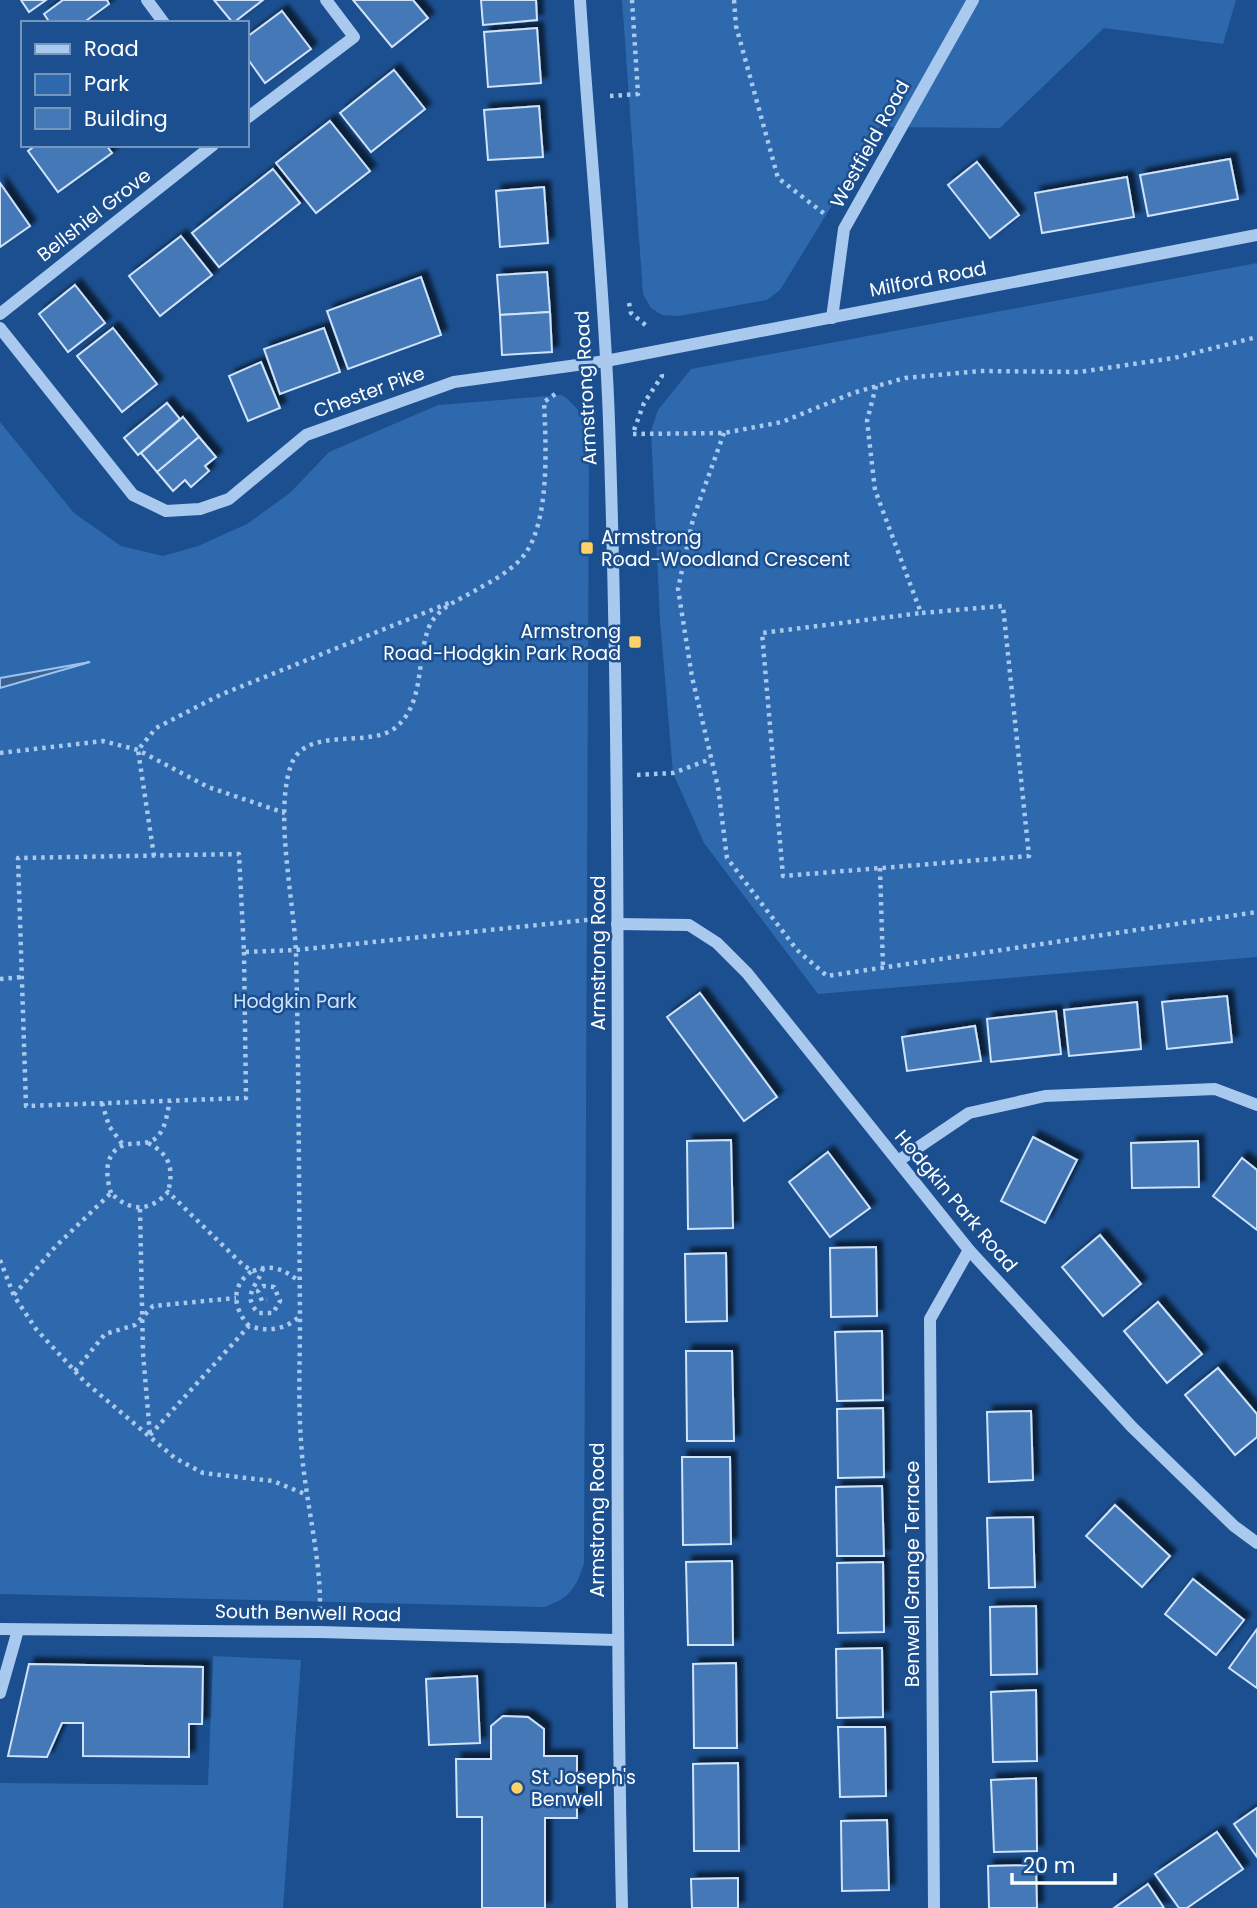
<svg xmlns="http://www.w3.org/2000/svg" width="1257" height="1908" font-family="Poppins,sans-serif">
<defs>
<filter id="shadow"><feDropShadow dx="6" dy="-6" stdDeviation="2" flood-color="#0009"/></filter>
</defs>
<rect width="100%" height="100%" fill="#1b4f8f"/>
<g fill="#2e69ad">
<polygon points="622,0 1236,0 1223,44 1104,28 1000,128 880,127 780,290 767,300 679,316 662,315 651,308 643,294"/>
<polygon points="1257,263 1257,957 818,994 704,843 673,773 660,620 651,431 658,410 691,369"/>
<path d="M562 395C583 410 587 424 589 449L584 1563C577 1587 569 1599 544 1607L0 1594V422L74 513 121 546 163 556 198 546 247 524 290 493 329 452 438 405Z"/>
<polygon points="213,1656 301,1660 283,1908 0,1908 0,1783 208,1785"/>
</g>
<polygon fill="#3c6290" stroke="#9cc4f0" stroke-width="2" points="90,662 0,688 0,678"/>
<g fill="#4478b7" stroke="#cfe3fa" stroke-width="2" filter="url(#shadow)">
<polygon points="21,0 46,0 29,12"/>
<polygon points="63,0 107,0 109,4 83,23 50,23 44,14"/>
<polygon points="214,0 263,0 233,23"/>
<polygon points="353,0 413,0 428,18 392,47"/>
<polygon points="481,0 536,0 537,20 483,25"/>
<polygon points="282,11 311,49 265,83 247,58 247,37"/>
<polygon points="537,28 541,83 488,87 484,32"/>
<polygon points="394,70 425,109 371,152 340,113"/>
<polygon points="539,106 543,157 488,160 484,110"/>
<polygon points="330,121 370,171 316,213 276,163"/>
<polygon points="36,145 106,145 112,153 58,192 28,151"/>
<polygon points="1230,159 1238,199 1148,216 1140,175"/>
<polygon points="977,162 1019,215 990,238 948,185"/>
<polygon points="273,169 300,203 219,267 192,233"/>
<polygon points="1127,177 1134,217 1042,233 1035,193"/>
<polygon points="0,183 30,226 0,247"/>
<polygon points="544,187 548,243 500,247 496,191"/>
<polygon points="181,236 212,275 160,316 129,276"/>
<polygon points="547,272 550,312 500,315 497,275"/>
<polygon points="421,277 441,335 348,369 327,311"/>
<polygon points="75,285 105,323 68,352 39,314"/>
<polygon points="550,312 552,352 502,355 500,315"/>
<polygon points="113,328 157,384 122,412 77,356"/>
<polygon points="324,328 340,372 280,394 264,349"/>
<polygon points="261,362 280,408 248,421 229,376"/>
<polygon points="167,403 180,419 138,455 124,438"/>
<polygon points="183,417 199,437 157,472 141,453"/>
<polygon points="199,437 216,457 205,466 209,471 191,487 185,480 173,491 157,472"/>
<polygon points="700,993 777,1097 744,1121 667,1017"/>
<polygon points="1227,996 1232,1042 1167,1049 1162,1002"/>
<polygon points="1137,1002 1141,1049 1069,1056 1064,1010"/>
<polygon points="1056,1011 1061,1054 991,1062 987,1019"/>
<polygon points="975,1026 981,1061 907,1071 902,1037"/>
<polygon points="1033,1137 1077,1160 1045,1223 1001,1201"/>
<polygon points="731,1140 733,1228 688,1229 687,1141"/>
<polygon points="1198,1141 1199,1187 1132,1188 1131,1143"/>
<polygon points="828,1152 870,1208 830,1237 789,1182"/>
<polygon points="1242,1158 1257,1170 1257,1230 1213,1196"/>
<polygon points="1100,1235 1141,1284 1103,1316 1062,1267"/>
<polygon points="876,1247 877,1316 831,1317 830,1248"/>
<polygon points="726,1253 727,1321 686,1322 685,1254"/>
<polygon points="1158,1302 1202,1354 1167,1383 1124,1331"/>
<polygon points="882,1331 883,1400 837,1401 835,1332"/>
<polygon points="686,1351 732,1351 734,1441 687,1441"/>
<polygon points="1218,1368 1257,1414 1257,1437 1235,1455 1185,1395"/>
<polygon points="883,1408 884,1477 838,1478 837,1409"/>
<polygon points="1031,1411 1033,1480 989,1482 987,1412"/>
<polygon points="682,1457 730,1457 731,1544 683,1545"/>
<polygon points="882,1486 884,1556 837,1556 836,1487"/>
<polygon points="1115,1505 1170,1556 1142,1587 1086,1536"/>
<polygon points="1033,1517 1035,1587 989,1588 987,1518"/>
<polygon points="732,1561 733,1645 688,1645 686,1562"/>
<polygon points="883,1562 884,1632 838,1633 837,1563"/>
<polygon points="1193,1579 1244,1620 1216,1655 1165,1614"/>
<polygon points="1036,1606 1037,1674 991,1675 990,1607"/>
<polygon points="1257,1629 1257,1688 1229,1668"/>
<polygon points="882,1648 883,1717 837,1718 836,1649"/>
<polygon points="736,1663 737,1748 694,1748 693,1664"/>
<polygon points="29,1664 203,1667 202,1724 189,1724 189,1757 83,1756 83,1723 62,1723 47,1757 8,1756"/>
<polygon points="477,1676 480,1743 429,1745 426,1679"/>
<polygon points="1036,1690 1037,1761 993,1762 991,1692"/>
<polygon points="503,1716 528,1717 544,1729 544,1756 577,1756 577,1818 545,1818 545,1908 482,1908 482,1817 457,1817 456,1759 491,1759 491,1726"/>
<polygon points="838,1727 885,1727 886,1796 840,1797"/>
<polygon points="738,1763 739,1851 694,1851 693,1764"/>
<polygon points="1036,1778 1037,1851 994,1852 991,1780"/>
<polygon points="1257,1808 1257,1857 1234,1824"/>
<polygon points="887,1820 889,1890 842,1891 841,1821"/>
<polygon points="1217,1832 1243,1869 1187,1908 1179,1908 1155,1874"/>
<polygon points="1036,1865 1037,1908 989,1908 988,1866"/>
<polygon points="738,1878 738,1908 692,1908 691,1879"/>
<polygon points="1148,1884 1164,1908 1114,1908"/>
</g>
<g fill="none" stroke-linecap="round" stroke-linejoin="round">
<g stroke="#a9c9ee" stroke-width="4.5" stroke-dasharray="3.5 5" stroke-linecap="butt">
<polyline points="734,0 736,26 778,178 826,215"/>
<polyline points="610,96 638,94 632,0"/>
<polyline points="629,303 631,313 649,328"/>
<polyline points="876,386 867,421 875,490 921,613 1003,606 1029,856 783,876 762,633 921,613"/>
<polyline points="634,430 644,403 662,376 661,372"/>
<polyline points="724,433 693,519 678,589 692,677 718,787 727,858 797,950 827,976 1257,912"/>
<polyline points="633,434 724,433 782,422 853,393 905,378 980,371 1080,372 1174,358 1257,337"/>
<polyline points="0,753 103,741 138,750 208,787 285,813"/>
<polyline points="637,775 673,773 711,759"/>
<polyline points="154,856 138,750 156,728 220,695 449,603"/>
<polyline points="880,868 883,967"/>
<polyline points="244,952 246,1098 26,1106 18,858 239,854 244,952 296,950 596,919"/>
<polyline points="0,979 22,977"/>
<polyline points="102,1103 109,1126 123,1145"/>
<path d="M148 1143C170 1154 174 1169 168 1192"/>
<path d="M111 1193C106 1177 103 1153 124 1145 135 1142 148 1146 157 1137 166 1128 167 1113 170 1101"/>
<polyline points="140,1209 143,1353 150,1435"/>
<polyline points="0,1260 14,1296 36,1329 85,1382 175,1458 203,1473 273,1481 305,1494"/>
<path d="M263 1268C258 1286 241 1294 258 1313H273L280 1301 274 1287 263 1286 258 1291 262 1301 267 1300"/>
<path d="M14 1295 55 1247 111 1193C130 1212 150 1212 168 1192L244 1266 253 1271C272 1264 283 1269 299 1281"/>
<path d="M249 1326C233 1308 230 1286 252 1271"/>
<polyline points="75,1371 105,1334 135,1325 153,1306 236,1298"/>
<path d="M150 1435 249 1326C268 1332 284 1330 299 1317"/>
<path d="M320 1610C321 1554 304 1497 301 1441 298 1401 300 1360 300 1319 299 1198 299 1075 296 954 294 900 274 814 291 765 306 725 367 749 395 728 425 704 416 660 429 627 437 608 459 600 476 590 492 581 513 570 525 554 550 519 546 445 544 402L558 392"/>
</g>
<g stroke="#a9c9ee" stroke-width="12">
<polyline points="147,0 164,23"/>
<path d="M580 0C589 140 604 281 609 421 626 917 611 1412 622 1908"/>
<polyline points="247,118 354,37 326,0"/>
<polyline points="0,314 213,145"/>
<polyline points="832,318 844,229 973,0"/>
<polyline points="0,328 133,495 166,511 200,509 229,499 306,435 454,382 606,361 1257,235"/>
<polyline points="617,924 689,925 717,943 747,973 969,1250 1132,1427 1234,1526 1257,1543"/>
<polyline points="898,1161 969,1113 1045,1096 1215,1089 1257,1105"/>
<polyline points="0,1629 319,1632 616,1640"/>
<polyline points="0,1693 18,1630"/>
<polyline points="934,1908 930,1319 969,1250"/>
</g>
</g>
<g fill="#ffd166" stroke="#1b4f8f" stroke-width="2.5">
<rect x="580" y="541" width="14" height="14" rx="3.5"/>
<rect x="628" y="635" width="14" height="14" rx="3.5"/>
<circle cx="517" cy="1788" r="7"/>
</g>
<g text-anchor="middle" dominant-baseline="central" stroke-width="5" stroke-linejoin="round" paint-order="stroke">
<g font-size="19" fill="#fff" stroke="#1b4f8f">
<text transform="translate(870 144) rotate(-61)">Westfield Road</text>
<text transform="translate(94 215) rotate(-38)">Bellshiel Grove</text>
<text transform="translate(928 279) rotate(-11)">Milford Road</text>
<text transform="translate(586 388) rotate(-93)">Armstrong Road</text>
<text transform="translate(369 392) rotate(-20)">Chester Pike</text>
<text transform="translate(598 953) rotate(-90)">Armstrong Road</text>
<text transform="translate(956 1201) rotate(50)">Hodgkin Park Road</text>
<text transform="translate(597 1520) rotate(-90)">Armstrong Road</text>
<text transform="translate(912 1574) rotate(-90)">Benwell Grange Terrace</text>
<text transform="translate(308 1613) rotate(1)">South Benwell Road</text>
</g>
<g font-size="19" fill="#fff" stroke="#1b4f8f" text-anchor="start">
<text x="601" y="537">Armstrong<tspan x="601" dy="22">Road-Woodland Crescent</tspan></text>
<text x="621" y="631" text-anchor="end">Armstrong<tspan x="621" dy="22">Road-Hodgkin Park Road</tspan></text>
<text x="531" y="1777">St Joseph's<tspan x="531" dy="22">Benwell</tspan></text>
</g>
<g font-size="19" fill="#cfe3fa" stroke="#1b4f8f">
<text x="295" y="1001">Hodgkin Park</text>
</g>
</g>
<rect x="21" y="21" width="228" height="126" fill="#1b4f8f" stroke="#7695bc" stroke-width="2"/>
<rect x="35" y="44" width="35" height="10" fill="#a9c9ee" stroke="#7695bc" stroke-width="2"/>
<text x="84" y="56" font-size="21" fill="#ffffff">Road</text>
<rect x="35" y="74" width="35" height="21" fill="#2e69ad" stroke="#7695bc" stroke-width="2"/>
<text x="84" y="91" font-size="21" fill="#ffffff">Park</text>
<rect x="35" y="108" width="35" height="21" fill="#4478b7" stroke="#7695bc" stroke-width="2"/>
<text x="84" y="126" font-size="21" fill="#ffffff">Building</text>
<path d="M1012 1873v10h103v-10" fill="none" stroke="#ffffff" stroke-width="3.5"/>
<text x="1023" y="1873" font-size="21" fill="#ffffff" stroke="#1b4f8f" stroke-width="5" paint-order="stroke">20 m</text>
</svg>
